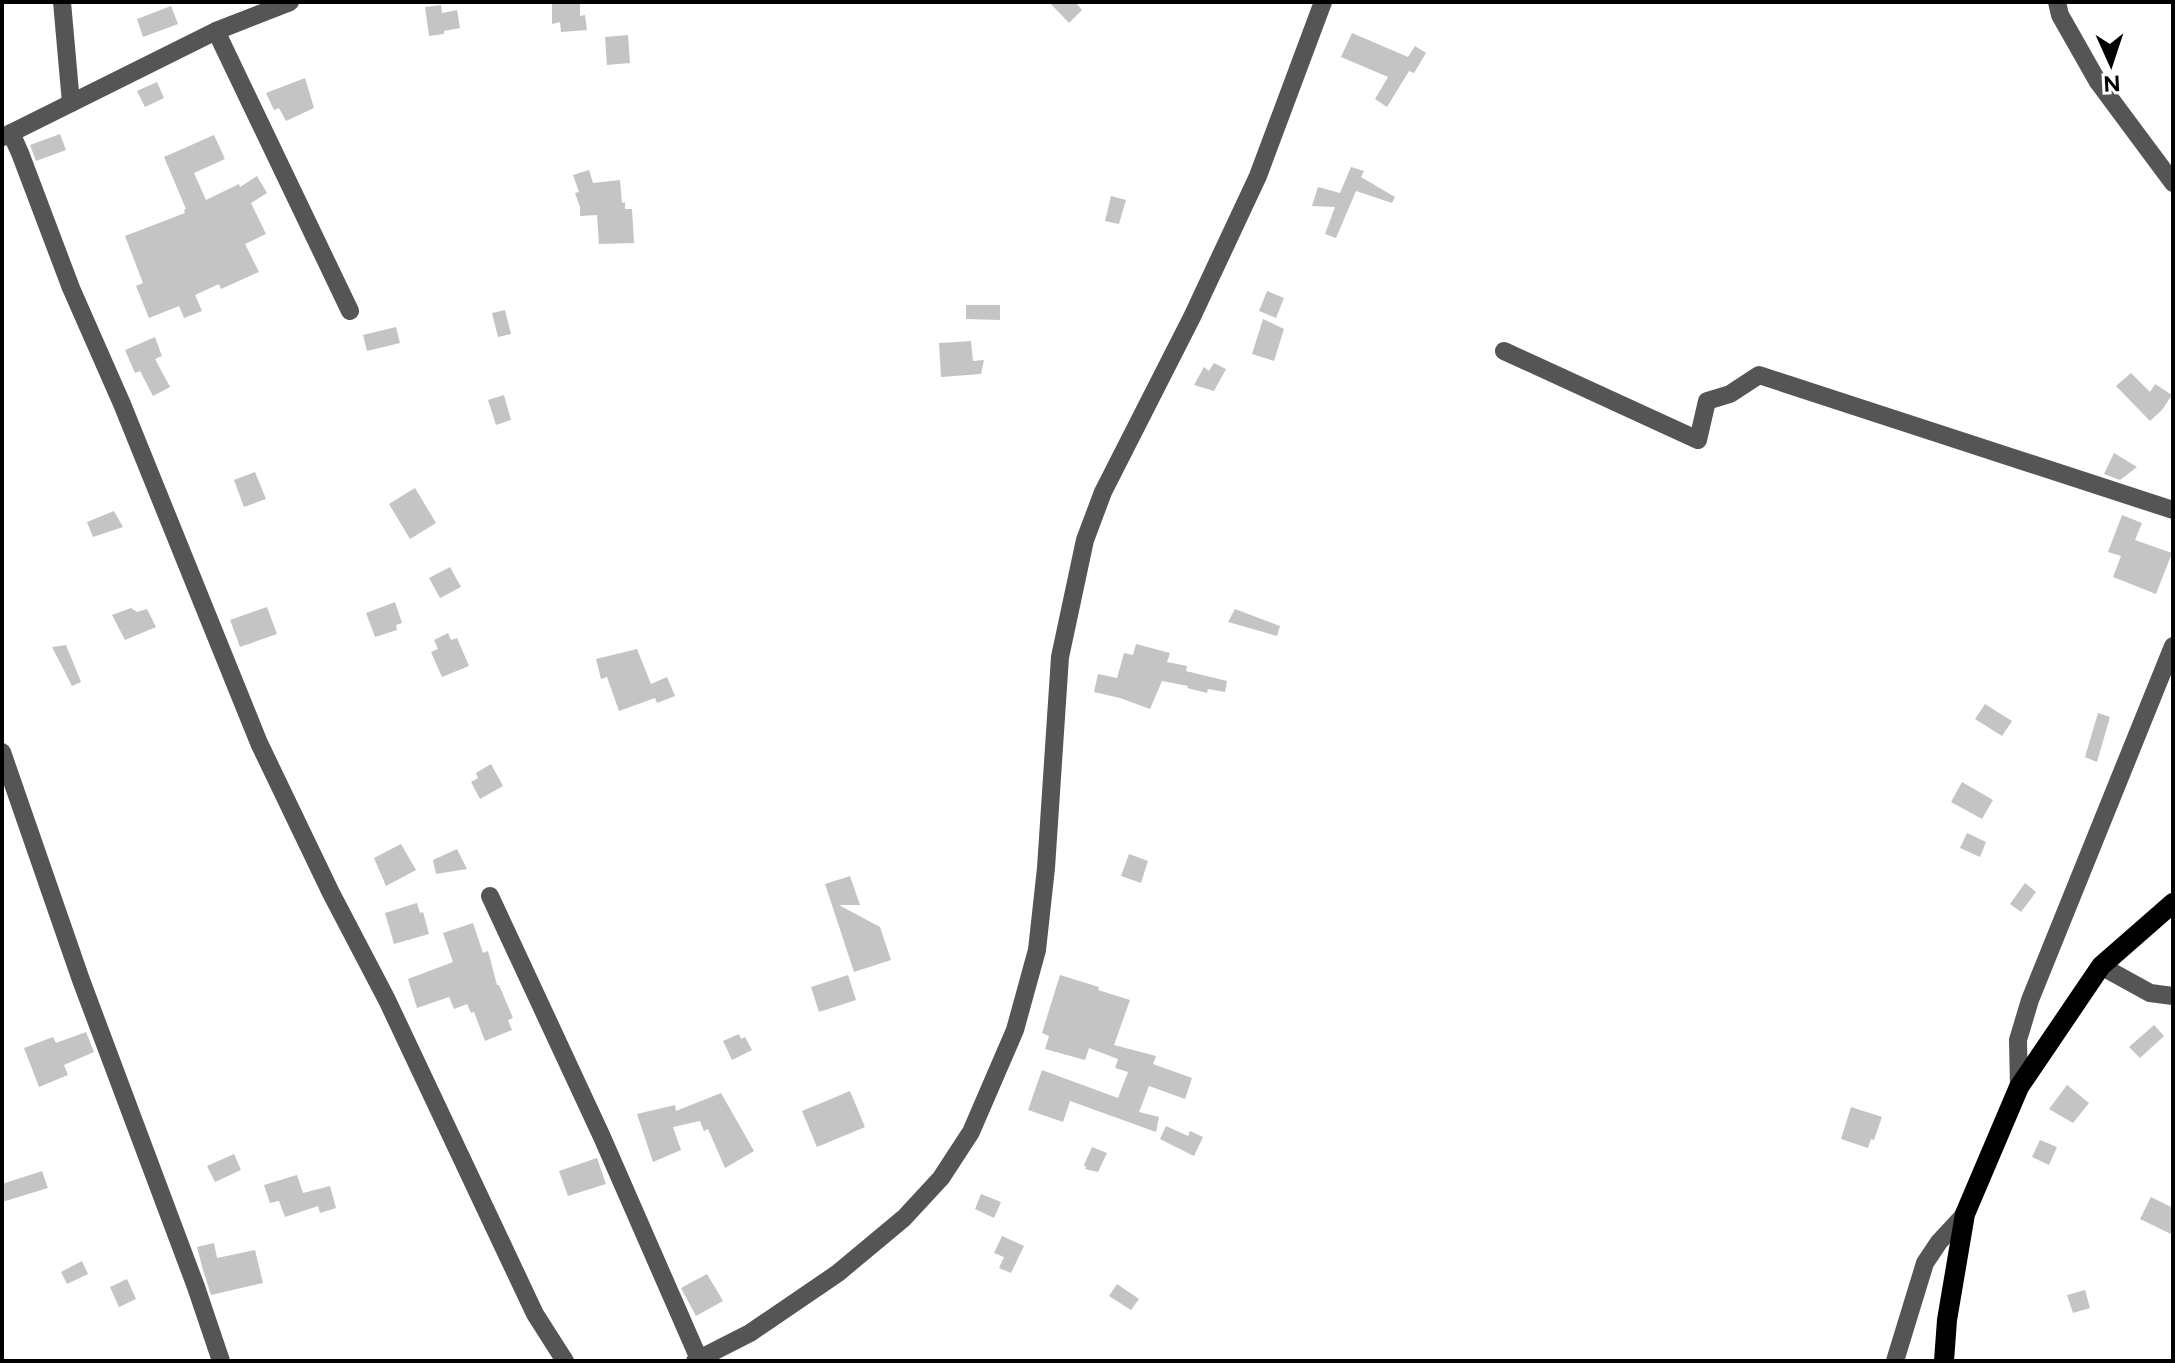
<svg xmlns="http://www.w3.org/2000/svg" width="2175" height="1363" font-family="Figtree,sans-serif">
<rect width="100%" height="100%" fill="#fff"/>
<g fill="#c4c4c4">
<polygon points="552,2 580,2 580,16 585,15 587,30 561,32 560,22 552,24"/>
<polygon points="1049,2 1075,2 1082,10 1069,23"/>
<polygon points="441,5 442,13 457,10 460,28 444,31 444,34 429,36 425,7"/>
<polygon points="171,6 178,24 143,37 137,19"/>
<polygon points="1352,33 1408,57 1415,46 1426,53 1414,73 1409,71 1387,107 1375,99 1388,77 1341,57"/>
<polygon points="628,35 630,63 607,65 605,37"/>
<polygon points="305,78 314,108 286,121 279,108 274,110 266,93"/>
<polygon points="157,82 164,98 145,107 137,91"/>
<polygon points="60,134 66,150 36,161 30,145"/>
<polygon points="214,135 225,159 194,173 206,200 239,184 240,187 257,176 267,193 251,203 266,234 245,244 259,272 221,289 219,284 195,295 202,311 184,318 179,306 149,318 136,286 143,283 125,236 185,213 184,210 186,209 164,157"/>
<polygon points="1351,167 1364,171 1361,177 1395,197 1392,203 1356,191 1336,238 1325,234 1335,207 1312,206 1318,187 1340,193"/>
<polygon points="589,170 593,183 620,180 622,203 625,202 625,209 632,209 634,243 599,244 597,215 580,216 580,207 575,193 579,192 573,175"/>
<polygon points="1111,196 1126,200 1119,224 1105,221"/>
<polygon points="1267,291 1284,298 1276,318 1259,311"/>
<polygon points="966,305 1000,305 1000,320 966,319"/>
<polygon points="505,310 511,334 498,337 492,313"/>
<polygon points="1263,319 1284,329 1274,361 1252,354"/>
<polygon points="396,327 400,343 367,351 363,335"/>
<polygon points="155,337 162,356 155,359 170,387 153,396 140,371 135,373 125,350"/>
<polygon points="971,341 973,361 984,360 981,374 941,377 939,343"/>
<polygon points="1214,363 1226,369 1214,391 1194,385 1204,367 1209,371"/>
<polygon points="2131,373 2150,392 2155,384 2172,395 2162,410 2150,421 2116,386"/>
<polygon points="504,395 511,420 496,425 488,400"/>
<polygon points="2114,453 2137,467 2120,480 2104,474"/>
<polygon points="255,472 266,499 244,507 234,480"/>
<polygon points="415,488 436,523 410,539 389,504"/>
<polygon points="114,511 123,527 93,537 87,522"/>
<polygon points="2122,515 2142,523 2135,540 2172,553 2156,594 2113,577 2121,556 2108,552"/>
<polygon points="450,567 461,587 440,598 429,578"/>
<polygon points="395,602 402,623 396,625 397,630 375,637 366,613"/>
<polygon points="267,607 277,634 240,647 230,620"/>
<polygon points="131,608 137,612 147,609 156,627 125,640 112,615"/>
<polygon points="1235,609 1280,626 1277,636 1228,622"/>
<polygon points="448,633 451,640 457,638 469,666 442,677 431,652 438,649 434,640"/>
<polygon points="1136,644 1170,653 1167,662 1187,666 1186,671 1227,681 1225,692 1208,689 1207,693 1187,688 1188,686 1162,681 1150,709 1120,698 1094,692 1098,674 1117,678 1124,653 1133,655"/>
<polygon points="66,645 81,682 72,686 52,647"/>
<polygon points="637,649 651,684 667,677 675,696 657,703 655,698 619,711 607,677 601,679 596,659"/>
<polygon points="1985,704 2012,721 2002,736 1975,719"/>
<polygon points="2098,713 2110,717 2097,762 2085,757"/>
<polygon points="491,764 503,786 480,799 471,782 478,778 476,773"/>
<polygon points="1962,782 1993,800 1982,819 1951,802"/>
<polygon points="1967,833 1986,842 1980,857 1960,848"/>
<polygon points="401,844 416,870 386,886 374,858"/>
<polygon points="457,849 467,869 436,874 433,860"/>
<polygon points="1129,854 1148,861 1141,883 1121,876"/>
<polygon points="850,876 860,905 839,905 880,927 891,960 854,972 825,884"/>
<polygon points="2025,883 2036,892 2021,912 2010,904"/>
<polygon points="417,903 420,913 423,912 429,934 394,944 385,913"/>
<polygon points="473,923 483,953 488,951 497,985 499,985 513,1018 508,1020 512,1030 485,1041 474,1012 471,1013 467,1004 454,1009 449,997 417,1008 408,979 453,962 443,933"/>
<polygon points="848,975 856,1000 819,1012 811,987"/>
<polygon points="1060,975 1099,987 1098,990 1130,1000 1114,1045 1156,1056 1153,1064 1192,1078 1185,1099 1149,1086 1139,1112 1159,1117 1156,1132 1070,1101 1063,1122 1028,1110 1042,1070 1118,1098 1128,1072 1115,1068 1118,1059 1089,1048 1085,1060 1045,1049 1049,1036 1042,1033"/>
<polygon points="2154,1025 2164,1036 2140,1058 2129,1047"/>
<polygon points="86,1032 94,1052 64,1065 68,1075 39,1087 24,1048 53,1037 56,1043"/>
<polygon points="739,1034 741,1039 745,1037 752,1050 732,1060 723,1041"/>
<polygon points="2067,1085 2089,1103 2073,1123 2049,1109"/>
<polygon points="850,1091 865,1127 817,1147 802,1111"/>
<polygon points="721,1093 754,1151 725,1168 708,1129 704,1131 700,1121 673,1127 681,1150 653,1162 637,1114 675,1105 676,1111"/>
<polygon points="1851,1107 1882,1117 1874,1140 1871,1139 1868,1148 1841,1139"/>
<polygon points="1166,1126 1188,1136 1190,1131 1203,1137 1194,1156 1160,1139"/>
<polygon points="2040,1140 2057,1147 2049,1165 2032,1157"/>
<polygon points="1092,1147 1107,1153 1098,1172 1085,1169 1086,1167 1084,1165"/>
<polygon points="234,1154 241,1170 215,1182 207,1166"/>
<polygon points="597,1158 606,1184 568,1196 559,1171"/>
<polygon points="42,1171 48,1188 2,1202 2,1184"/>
<polygon points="297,1175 303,1193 330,1186 336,1208 320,1213 318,1206 285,1217 279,1201 270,1203 264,1185"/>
<polygon points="981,1194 1001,1202 994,1218 975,1209"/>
<polygon points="2151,1197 2173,1208 2173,1235 2140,1219"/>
<polygon points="1002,1236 1024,1246 1011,1273 999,1268 1004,1257 994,1253"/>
<polygon points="214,1243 217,1258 255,1250 263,1283 211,1295 203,1270 197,1247"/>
<polygon points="82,1261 88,1274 67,1284 61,1272"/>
<polygon points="707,1274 723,1301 696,1316 681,1288"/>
<polygon points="127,1279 136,1299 119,1307 110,1287"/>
<polygon points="1117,1284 1139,1299 1131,1310 1109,1296"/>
<polygon points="2085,1290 2090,1308 2073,1313 2067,1295"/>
</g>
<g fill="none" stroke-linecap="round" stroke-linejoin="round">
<g stroke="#555" stroke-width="18">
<polyline points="62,2 71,103"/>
<polyline points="2057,2 2060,15 2098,82 2173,183"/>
<polyline points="216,31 350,311"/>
<polyline points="11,133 20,153 71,288 122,404 259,743 331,893 387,1000 535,1314 565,1361"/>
<polyline points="3,137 216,31 290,2"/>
<polyline points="1504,351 1698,440 1707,401 1730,394 1759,375 2173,510"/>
<polyline points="2,752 81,980 196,1287 221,1361"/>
<polyline points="490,896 602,1137 699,1359"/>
<polyline points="2101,966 2150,993 2173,996"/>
<polyline points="2019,1087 2018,1040 2030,1000 2173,646"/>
<polyline points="695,1361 750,1333 838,1273 904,1218 941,1178 971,1132 1015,1030 1037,950 1046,868 1060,657 1085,540 1103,492 1192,317 1258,176 1323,2"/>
<polyline points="1895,1361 1925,1263 1939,1242 1965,1214"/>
</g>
<polyline stroke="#000" stroke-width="20" points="1944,1361 1947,1320 1965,1214 2019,1087 2101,966 2173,903"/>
</g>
<rect width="2175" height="1363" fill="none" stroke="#000000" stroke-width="8"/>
<g transform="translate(2111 64) rotate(177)" stroke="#ffffff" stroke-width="6" paint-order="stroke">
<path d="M0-6L14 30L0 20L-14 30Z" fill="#000000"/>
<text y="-12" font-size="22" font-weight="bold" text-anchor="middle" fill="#000000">N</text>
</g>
</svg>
